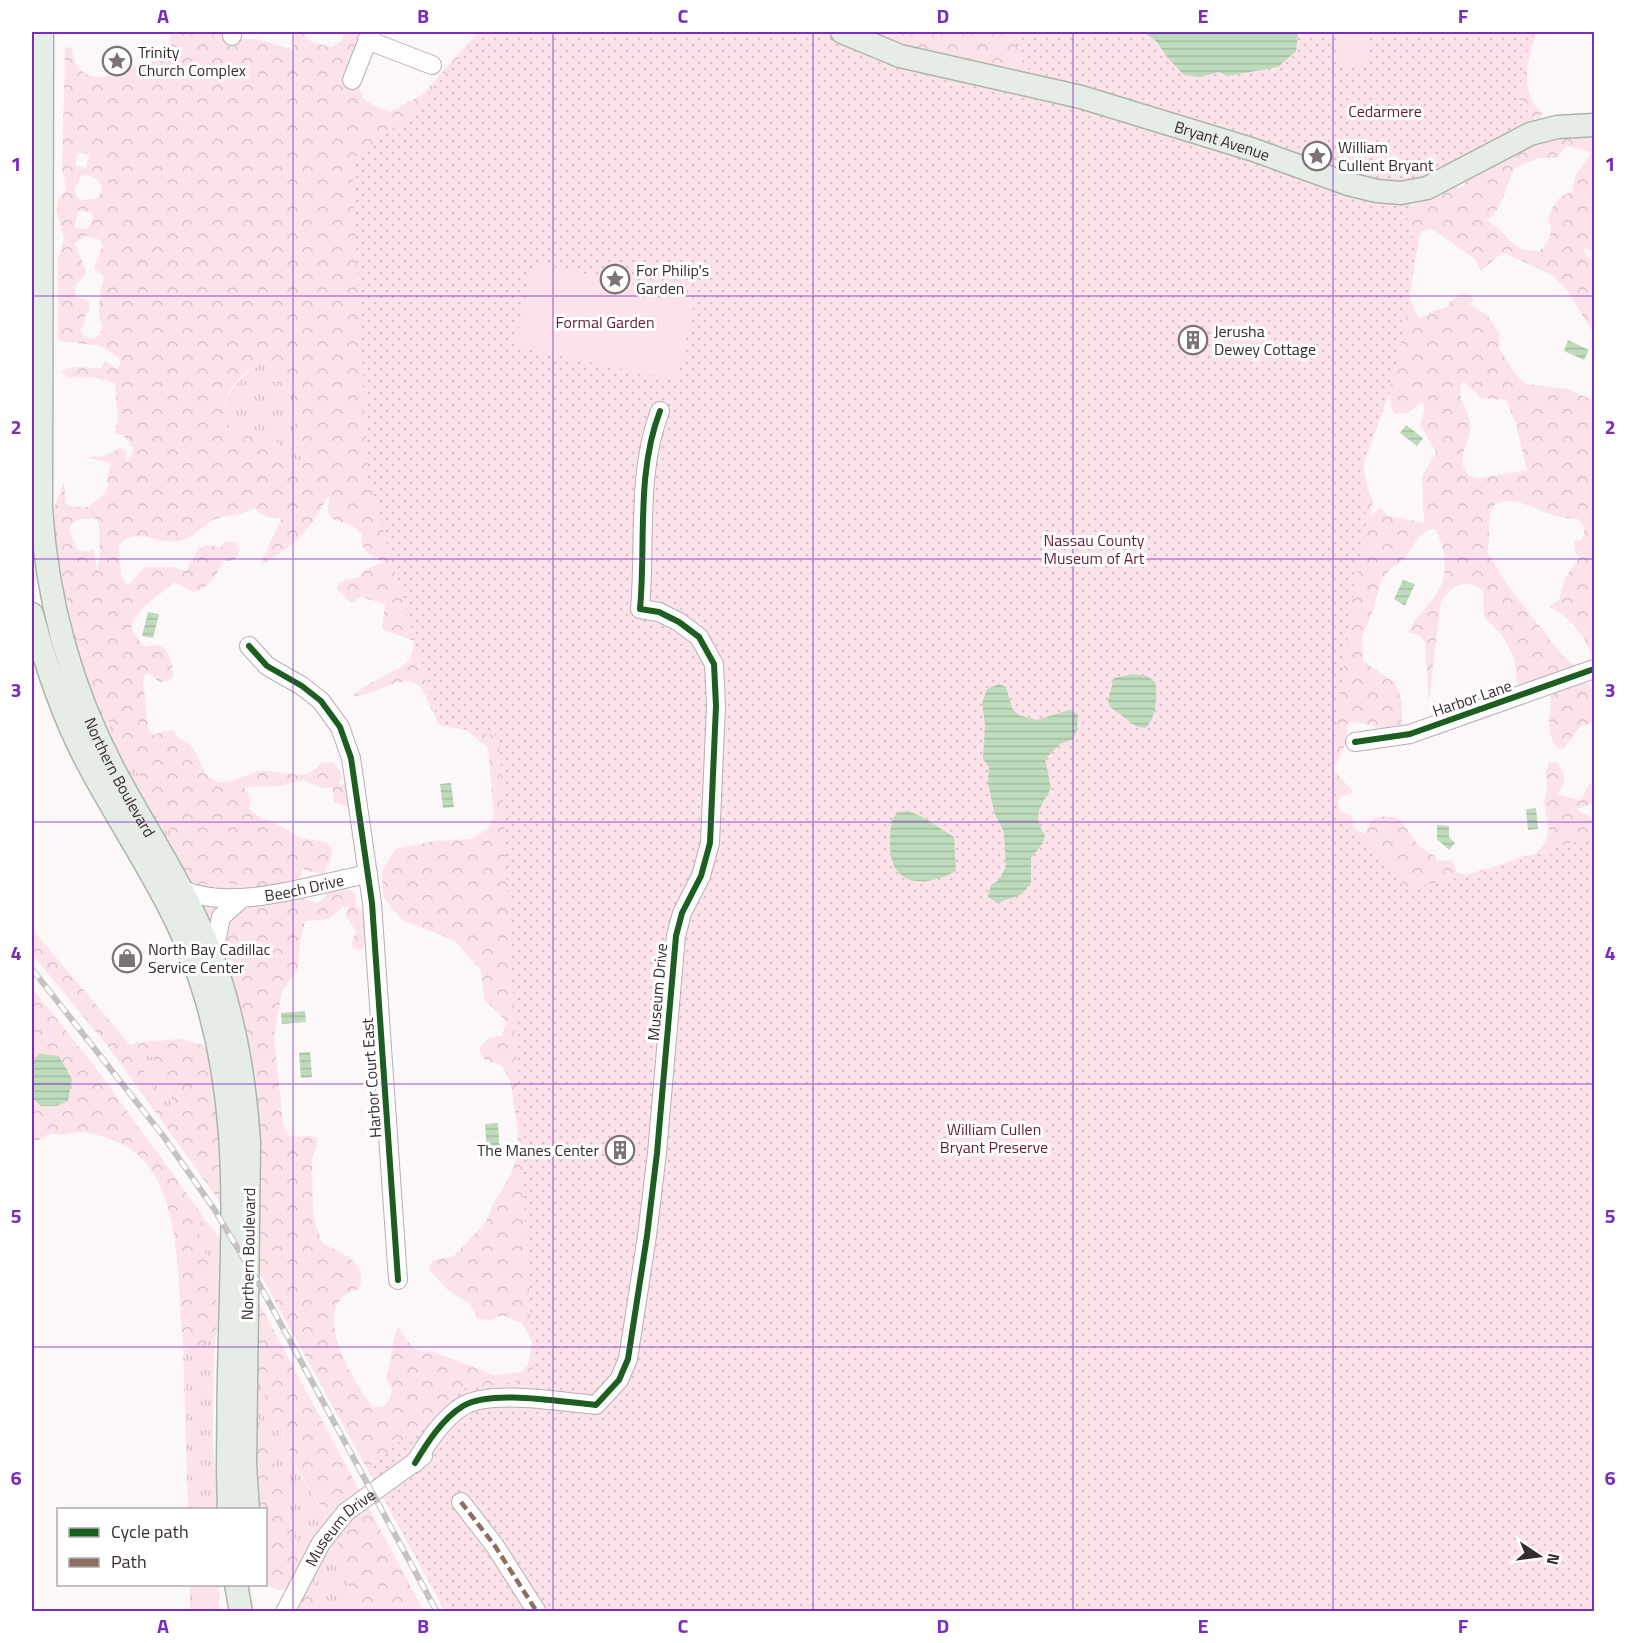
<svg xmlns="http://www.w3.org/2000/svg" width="1626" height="1643" font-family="'Titillium Web',sans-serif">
<defs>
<pattern id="grass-tufts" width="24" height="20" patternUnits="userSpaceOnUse" patternTransform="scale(1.5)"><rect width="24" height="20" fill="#fce3ea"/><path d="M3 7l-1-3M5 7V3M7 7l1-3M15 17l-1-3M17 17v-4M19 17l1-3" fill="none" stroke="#d9c3c9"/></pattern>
<pattern id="forest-crowns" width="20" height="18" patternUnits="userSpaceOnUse" patternTransform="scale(1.5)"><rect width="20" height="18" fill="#fce3ea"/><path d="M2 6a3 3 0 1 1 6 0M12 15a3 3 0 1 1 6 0" fill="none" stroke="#d9c3c9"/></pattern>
<pattern id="park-dots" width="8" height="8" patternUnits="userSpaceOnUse" patternTransform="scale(1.5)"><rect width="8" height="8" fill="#fce3ea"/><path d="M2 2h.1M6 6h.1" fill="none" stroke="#d9c3c9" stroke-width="1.8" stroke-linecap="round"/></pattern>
<pattern id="water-rules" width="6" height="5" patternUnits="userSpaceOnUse" patternTransform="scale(1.5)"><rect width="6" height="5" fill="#bedbbc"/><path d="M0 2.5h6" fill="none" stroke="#a4bca2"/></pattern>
</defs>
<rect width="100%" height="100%" fill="#fcf8f9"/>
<g fill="url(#grass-tufts)">
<path d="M269 362 272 366 271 376 275 383 286 385 301 411 299 433 305 449V456L300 461C285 457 282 443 268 437 260 434 252 438 245 436 216 428 223 396 239 381 246 374 259 362 269 362Z"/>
<polygon points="61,576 70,614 108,720 169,828 180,866 202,887 215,880 276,894 240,915 218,938 90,721 59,579"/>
<path d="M131 1046C167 1054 169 1089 174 1120L152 1087Z"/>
<polygon points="193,1214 216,1234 232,1258 230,1317 216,1332 214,1354 213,1434 217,1509 188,1509 183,1346 186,1350 198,1348 216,1331 203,1245"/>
<polygon points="248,1349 271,1413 298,1472 337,1532 350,1588 364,1611 328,1611 302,1562 273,1458 247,1390"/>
<rect x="190" y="1585" width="29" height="26"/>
</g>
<g fill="url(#forest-crowns)" fill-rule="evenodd">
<path d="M171 32H236L230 38 257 39 294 50V32H305V36L312 42 331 47 342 41 344 32H368C365 47 352 88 365 100 372 105 383 109 390 112L422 95 478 32H842L875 40 874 32H1068L1412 195V206L1445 182 1460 188 1465 184V179L1356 32 1443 72 1560 136 1574 139 1594 133V251L1584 249 1587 257 1594 262V334L1567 290 1553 276 1503 252 1481 271 1474 258 1432 229 1423 231 1419 237 1409 297 1419 319 1432 311 1448 307 1449 303 1462 293 1471 295 1474 301 1469 304 1487 315 1499 333 1500 350 1516 375 1526 384 1568 389 1594 401 1592 426 1594 664C1590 640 1570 617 1549 607L1559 600 1565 578 1580 557 1574 552 1575 541 1582 539C1586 530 1584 526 1578 519 1572 518 1565 518 1559 517 1537 512 1518 494 1495 504L1490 514 1488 553 1506 583 1562 655 1579 669 1581 679 1594 690V723C1575 724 1576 735 1564 748L1558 749C1541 728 1555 708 1549 693L1518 686 1514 658 1502 635 1484 617 1483 591C1466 577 1452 585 1441 602L1429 701 1425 643 1420 636 1408 632C1415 617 1428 607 1437 593 1450 574 1445 547 1435 529H1429L1418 538 1404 559 1390 569 1381 581 1372 614 1362 637 1363 661 1395 683 1402 701V728L1388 733C1377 727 1360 720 1348 723L1346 743 1333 770 1352 790V793L1340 797 1337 802 1341 812 1351 815 1355 829 1365 834C1373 813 1378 815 1400 819L1419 846 1435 856 1437 861 1452 860 1457 872 1466 875 1536 853 1545 844 1549 830 1544 801 1547 792 1546 773 1549 762 1557 763C1568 777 1565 781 1558 795L1581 800 1589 784 1594 782V803L1576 809 1594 819V1611H445L259 1272V1162L213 957 227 923 275 894 215 880 202 887 192 885 180 866 169 828 108 720 70 614 49 522 64 481 66 503 69 506 88 507C103 494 110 495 107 474L111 467 109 462 83 457 104 456 121 448 127 451 125 460 128 461 134 449 123 435 115 434 118 418 115 383 92 377 69 378 61 371 74 367 101 368 105 361 117 369 121 365 119 358 101 346 58 341V259L64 238C60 219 49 205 66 189L62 169 65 47 72 48C74 75 93 82 119 74 126 72 132 66 140 64 148 63 155 63 162 57 168 52 169 40 171 32ZM1567 146 1592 152 1575 176 1572 192C1557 196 1552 206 1548 220 1555 233 1548 241 1540 251 1510 254 1508 230 1487 221 1503 208 1506 185 1515 168L1539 158H1556ZM81 152 89 155 86 168 76 166 77 155ZM88 175C99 178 108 190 95 199L80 200 74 191 81 176ZM78 211 91 212 93 217 88 229 75 228ZM86 236 100 240 103 245 94 268 104 277C101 287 99 300 99 310 99 325 109 329 94 339L84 336 80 329 85 323V316L90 309 89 301 77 297C71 282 83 282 86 271L75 243ZM267 362 272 366 271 376 279 386 286 385 300 411 294 428 303 442 305 456 300 461C286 457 283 446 271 439 260 432 247 439 235 431 229 428 227 423 226 416 221 390 244 369 267 362ZM1463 381 1481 398 1506 400 1516 424 1527 470 1479 478 1469 476C1452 454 1473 446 1470 422 1468 407 1454 397 1463 381ZM1389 393 1392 410 1395 414 1408 413 1423 401 1424 411 1420 425 1436 452 1422 476 1424 523 1386 515 1380 507 1371 516 1370 515 1373 501C1370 497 1363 470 1364 465 1367 441 1381 415 1389 393ZM329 495 328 513 332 519 352 525 362 535C359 551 372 556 384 562L366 569 358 578 346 579 338 584 337 589 351 603 361 597 385 604 382 629 414 641C413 647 413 654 409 660 405 668 365 683 352 696 375 698 401 670 421 687L439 725 448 701 457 723 488 748 494 817 487 829 472 839 434 841 395 849 382 872 383 897 401 919 455 941 481 970 484 999 507 1022 502 1035 489 1038 479 1048 484 1059 502 1066 510 1080 518 1132 516 1159 511 1175 493 1204 486 1222 453 1257 436 1259 431 1263 429 1270 449 1291 470 1304 478 1319 490 1320 502 1315 522 1323 532 1342 528 1365 521 1372 494 1375 434 1352 420 1351 412 1347 398 1327C391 1344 392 1360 386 1378L392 1389 389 1400 383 1407H373C352 1381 305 1302 359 1289 369 1261 342 1254 322 1243L313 1215 312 1159 318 1142 317 1137C306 1135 299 1138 288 1135L283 1123 274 1036 282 992 298 969 300 943 305 921 329 919 343 907 350 906 345 915 356 931 351 944 353 949 362 950 367 939 365 913 355 905 356 894 346 888 328 891C317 912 313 897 298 899 291 901 286 903 278 902L301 882 302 869 323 875 331 858 332 848 326 842 300 838 272 821 262 819 249 809 251 798 244 787 279 786 303 780 322 788 332 787 334 802 348 807 351 803 347 785 338 784 342 777 340 770 331 762 321 763C305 786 279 767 256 772 243 775 229 786 216 781 194 771 206 749 178 738L173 729 153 735 148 727 143 680 145 675 150 674 159 682H166L173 677C175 664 164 636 147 647L142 645 131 628C137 606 159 597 174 582L194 592C209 588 217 575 223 561H233L238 556 240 549 235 542H225L221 547 206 545 198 549 186 571 172 567H145L128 586 121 575 119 546C134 525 158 545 179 541 194 538 199 529 210 522 221 514 240 517 254 508 263 517 270 519 282 517L260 565C296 546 310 530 329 495ZM94 518 98 520C100 534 101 557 97 571L94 549 85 552 77 549 69 529C74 516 83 521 94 518Z"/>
<path d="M1480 32H1537C1528 57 1518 91 1542 113L1540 120 1532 116 1500 76Z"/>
<path d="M32 929 130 1045 137 1042 180 1039 203 1045 210 1053 214 1065 215 1101 223 1141 220 1202 110 1049 32 954ZM131 1046C164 1053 171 1089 174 1119L152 1087Z"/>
<path d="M32 988 96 1068 216 1234 194 1216C207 1259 219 1285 216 1332L198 1348 191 1350 183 1346C176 1286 186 1177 123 1145 111 1139 93 1132 79 1132 69 1132 64 1138 53 1133L39 1140H32Z"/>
<polygon points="257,1299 424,1611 364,1611 350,1588 338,1559 337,1532 299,1472 271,1413 248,1349"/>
<polygon points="247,1390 273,1457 302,1562 328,1611 290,1611 297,1589 279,1590 265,1585 266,1510 248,1509"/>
</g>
<polygon fill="url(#park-dots)" points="482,32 842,32 1037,85 1009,32 1531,32 1518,99 1543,130 1412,192 1406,226 1417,243 1405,326 1390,391 1363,466 1366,528 1354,588 1332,760 1338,813 1384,858 1408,889 1483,872 1594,835 1594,1611 445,1611 368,1468 466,1388 534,1380 499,736 439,725 368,478 352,160 408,117"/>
<g fill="#fce3ea">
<rect x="1337" y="35" width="31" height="30"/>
<polygon points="533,263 695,298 677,381 515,346"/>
</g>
<g fill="url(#water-rules)">
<polygon points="1144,32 1298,32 1296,51 1278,67 1228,76 1218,72 1201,77 1184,75 1167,57 1157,42"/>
<polygon points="1568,340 1589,350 1584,360 1564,351"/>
<polygon points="1406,425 1423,438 1417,446 1400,433"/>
<polygon points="1403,580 1415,584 1405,606 1394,599"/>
<polygon points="148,612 159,614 153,638 142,636"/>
<path d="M1133 674 1147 676 1155 682C1158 695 1156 720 1145 728L1136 726 1110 707 1108 700 1114 678Z"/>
<path d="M999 684 1006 687 1012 708 1018 715 1037 720 1069 710 1078 714 1077 730 1073 739 1060 744 1045 759 1051 788C1041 807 1031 815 1045 835L1043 843 1031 858V883L1022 894 997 903 988 897 991 885 1000 879 1006 865 1004 832 994 812 988 783 989 767 983 759 985 725 982 703 987 689Z"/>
<polygon points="451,783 454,807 443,808 440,784"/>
<polygon points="1536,808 1538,829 1528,830 1526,809"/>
<path d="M908 811 923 817 954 837 956 871C921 890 887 885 890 838 891 827 890 821 898 812Z"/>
<polygon points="1437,825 1449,826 1449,837 1455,843 1449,850 1437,839"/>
<polygon points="305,1011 306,1022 282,1024 281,1013"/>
<polygon points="310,1052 312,1077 301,1078 299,1053"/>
<polygon points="39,1054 59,1056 72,1079 68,1101 57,1106 41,1106 32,1098 32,1063"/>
<polygon points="498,1123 500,1156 487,1156 485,1124"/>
</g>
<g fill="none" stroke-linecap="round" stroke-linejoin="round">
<g stroke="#b7afb1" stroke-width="20">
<g id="minor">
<polyline points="232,36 232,32"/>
<polyline points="367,40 432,65"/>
<polyline points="352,80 371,32"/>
<polyline points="249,646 267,666 302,686 321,701 340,727 351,758 372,903 398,1280"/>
<polyline points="1355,742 1410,734 1594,669"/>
<path id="s1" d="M183 890C233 912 315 884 368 874"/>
<polyline points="213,957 221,917 241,899"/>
<path d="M415 1463C427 1443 442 1419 463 1406 491 1389 562 1402 596 1405L619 1380 628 1359 647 1236 657 1153 676 936 682 913 701 876 710 843 716 706 714 664 699 637 679 622 659 612 640 609C646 544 636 473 660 411"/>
<polyline points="461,1502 495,1546 537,1612"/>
<path id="s2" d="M285 1612 321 1543 346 1512 423 1456"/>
</g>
</g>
<g stroke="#acb5aa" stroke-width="25">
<g id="major">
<path id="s3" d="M42 32 41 508C47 600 70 686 113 768 146 831 187 889 212 956 234 1015 245 1080 249 1142L245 1465 248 1510"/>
<path id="s4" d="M842 32 900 56 1081 97 1251 149 1348 184 1377 191 1401 193 1427 188 1530 134 1557 127 1594 125"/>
<path d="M32 614C46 666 62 715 87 762 125 834 174 901 200 979 236 1085 234 1186 231 1296 229 1355 228 1414 228 1472L229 1510"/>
<polyline points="236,1584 241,1612"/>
</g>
</g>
<use href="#minor" stroke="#fffefe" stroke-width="18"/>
<use href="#major" stroke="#e6ede6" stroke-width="22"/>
<g stroke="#c5c2c3" stroke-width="6">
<polyline id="rail" points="32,969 164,1137 214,1209 258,1282 437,1612"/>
</g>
<use href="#rail" stroke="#fff" stroke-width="4" stroke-dasharray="11" stroke-linecap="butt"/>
<polyline stroke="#8d6e63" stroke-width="4.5" stroke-dasharray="9 4.5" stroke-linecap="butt" points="461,1502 495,1546 537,1612"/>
<g stroke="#fff" stroke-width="10">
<g id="cycleway">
<polyline points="249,646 267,666 302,686 321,701 340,727 351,758 372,903 398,1280"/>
<polyline points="1355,742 1410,734 1594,669"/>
<path d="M415 1463C427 1443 442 1419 463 1406 491 1389 562 1402 596 1405L619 1380 628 1359 647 1236 657 1153 676 936 682 913 701 876 710 843 716 706 714 664 699 637 679 622 659 612 640 609C646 544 636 473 660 411"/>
</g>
</g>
<use href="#cycleway" stroke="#1b5e20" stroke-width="6"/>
</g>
<path fill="none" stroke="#7b2cbf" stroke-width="1.5" stroke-opacity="0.55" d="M293 32V1612M553 32V1612M813 32V1612M1073 32V1612M1333 32V1612M32 296H1594M32 559H1594M32 822H1594M32 1084H1594M32 1347H1594"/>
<defs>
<g id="sight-ring" transform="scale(1.5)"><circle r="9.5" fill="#fff" stroke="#7d7275" stroke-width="1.5"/><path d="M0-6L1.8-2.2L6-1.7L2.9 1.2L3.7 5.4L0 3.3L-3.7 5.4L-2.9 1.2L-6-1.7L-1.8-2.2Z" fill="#7d7275"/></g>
<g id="building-ring" transform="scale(1.5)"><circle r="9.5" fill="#fff" stroke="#7d7275" stroke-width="1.5"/><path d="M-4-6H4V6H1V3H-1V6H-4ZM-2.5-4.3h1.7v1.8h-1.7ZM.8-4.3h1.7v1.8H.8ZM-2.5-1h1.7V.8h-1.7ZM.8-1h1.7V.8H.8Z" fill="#7d7275"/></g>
<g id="shop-ring" transform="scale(1.5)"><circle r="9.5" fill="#fff" stroke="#7d7275" stroke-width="1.5"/><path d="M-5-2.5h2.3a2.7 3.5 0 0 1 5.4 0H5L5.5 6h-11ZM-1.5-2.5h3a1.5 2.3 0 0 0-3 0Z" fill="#7d7275"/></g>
</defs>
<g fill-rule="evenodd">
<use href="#sight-ring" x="117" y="61"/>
<use href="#sight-ring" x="1317" y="156"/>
<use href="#sight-ring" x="615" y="279"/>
<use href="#building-ring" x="1193" y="340"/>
<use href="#shop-ring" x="127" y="958"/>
<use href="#building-ring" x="620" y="1150"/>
</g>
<g text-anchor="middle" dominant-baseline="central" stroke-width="6" stroke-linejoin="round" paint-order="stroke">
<g font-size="16" fill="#382a2e" stroke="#fff" text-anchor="start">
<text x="138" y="52">Trinity<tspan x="138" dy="18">Church Complex</tspan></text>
<text x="1338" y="147">William<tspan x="1338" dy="18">Cullent Bryant</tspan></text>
<text x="636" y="270">For Philip's<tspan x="636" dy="18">Garden</tspan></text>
<text x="1214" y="331">Jerusha<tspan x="1214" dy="18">Dewey Cottage</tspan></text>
<text x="148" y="949">North Bay Cadillac<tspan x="148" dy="18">Service Center</tspan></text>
<text x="599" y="1150" text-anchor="end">The Manes Center</text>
</g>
<g font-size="16" fill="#641c3a" stroke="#fff">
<text x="1385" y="111">Cedarmere</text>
<text x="605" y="322">Formal Garden</text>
<text x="1094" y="540">Nassau County<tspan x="1094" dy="18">Museum of Art</tspan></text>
<text x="994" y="1129">William Cullen<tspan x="994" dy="18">Bryant Preserve</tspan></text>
</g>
<g font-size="16" fill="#382a2e" stroke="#fff">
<text stroke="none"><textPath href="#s4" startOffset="396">Bryant Avenue</textPath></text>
<text transform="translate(1472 698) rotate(-19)">Harbor Lane</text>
<text stroke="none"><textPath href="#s3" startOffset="759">Northern Boulevard</textPath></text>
<text stroke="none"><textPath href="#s1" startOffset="123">Beech Drive</textPath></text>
<text transform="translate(657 992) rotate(-85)">Museum Drive</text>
<text transform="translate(371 1078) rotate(-94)">Harbor Court East</text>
<text transform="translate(248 1254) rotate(-89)">Northern Boulevard</text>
<text stroke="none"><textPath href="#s2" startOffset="102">Museum Drive</textPath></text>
</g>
</g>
<rect width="1626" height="1643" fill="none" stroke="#ffffff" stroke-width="66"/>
<rect x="57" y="1508" width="210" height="78" fill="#ffffff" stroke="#afaaab" stroke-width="1.5"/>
<rect x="69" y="1528" width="30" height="9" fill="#1b5e20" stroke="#afaaab" stroke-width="1.5"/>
<text x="111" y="1538" font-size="18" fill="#382a2e">Cycle path</text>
<rect x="69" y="1558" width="30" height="9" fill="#8d6e63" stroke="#afaaab" stroke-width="1.5"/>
<text x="111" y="1568" font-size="18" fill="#382a2e">Path</text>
<g transform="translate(1539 1556) rotate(103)" stroke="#ffffff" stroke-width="4.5" paint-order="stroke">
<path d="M0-4.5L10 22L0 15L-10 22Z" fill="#382a2e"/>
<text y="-9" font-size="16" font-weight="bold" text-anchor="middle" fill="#382a2e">N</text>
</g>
<rect x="33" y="33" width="1560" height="1577" fill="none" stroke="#7b2cbf" stroke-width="2"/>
<g font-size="20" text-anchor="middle" font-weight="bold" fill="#7b2cbf">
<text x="163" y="23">A</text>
<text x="423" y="23">B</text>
<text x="683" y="23">C</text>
<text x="943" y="23">D</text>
<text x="1203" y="23">E</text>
<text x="1463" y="23">F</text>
<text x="16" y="171">1</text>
<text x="1610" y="171">1</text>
<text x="16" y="434">2</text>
<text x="1610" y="434">2</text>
<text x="16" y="697">3</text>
<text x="1610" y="697">3</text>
<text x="16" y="960">4</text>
<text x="1610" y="960">4</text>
<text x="16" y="1223">5</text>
<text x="1610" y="1223">5</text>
<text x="16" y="1485">6</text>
<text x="1610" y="1485">6</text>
<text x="163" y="1633">A</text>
<text x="423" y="1633">B</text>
<text x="683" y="1633">C</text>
<text x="943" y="1633">D</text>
<text x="1203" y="1633">E</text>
<text x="1463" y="1633">F</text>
</g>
</svg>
